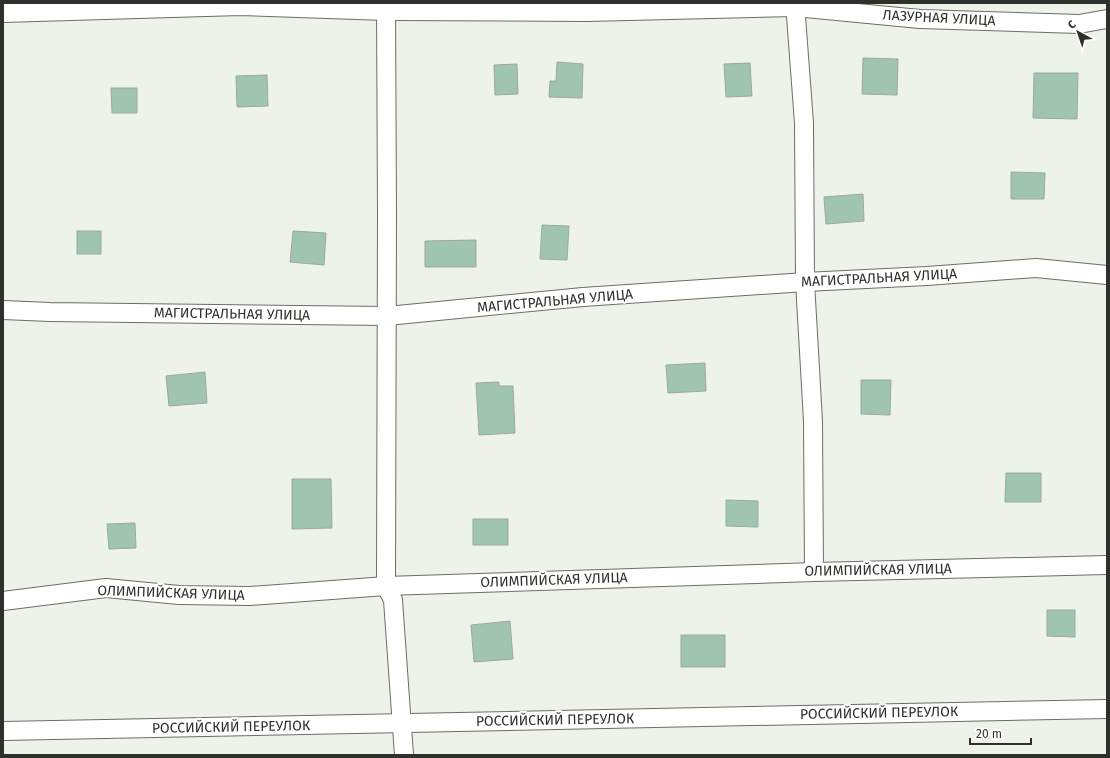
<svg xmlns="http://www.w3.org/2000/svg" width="1110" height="758" font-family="'Fira Sans',sans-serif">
<rect width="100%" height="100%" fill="#eef3ea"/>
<g fill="#9fc5b2" stroke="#9ea7a2">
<polygon points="863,58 898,59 897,95 862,94"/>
<polygon points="557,62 583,64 582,98 549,97 550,81 556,81"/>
<polygon points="750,63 752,96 726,97 724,64"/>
<polygon points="517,64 518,94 495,95 494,65"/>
<polygon points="1034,73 1078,73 1077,119 1033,118"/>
<polygon points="267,75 268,106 237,107 236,76"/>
<polygon points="111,88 137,88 137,113 112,113"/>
<polygon points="1011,172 1045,173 1044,199 1011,199"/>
<polygon points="863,194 864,221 826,224 824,197"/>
<polygon points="542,225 569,226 567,260 540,259"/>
<rect x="77" y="231" width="24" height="23"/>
<polygon points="293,231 326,233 324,265 290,262"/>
<polygon points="476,240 476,267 425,267 425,241"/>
<polygon points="705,363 706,391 668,393 666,365"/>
<polygon points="205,372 207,403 169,406 166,376"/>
<polygon points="861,380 891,380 890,415 861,414"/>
<polygon points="499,382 499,386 513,386 515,433 479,435 476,383"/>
<polygon points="1006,473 1041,473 1041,502 1005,502"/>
<polygon points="292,479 331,479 332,528 292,529"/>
<polygon points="726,500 758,501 758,527 726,526"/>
<rect x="473" y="519" width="35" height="26"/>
<polygon points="135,523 136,548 109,549 107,524"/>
<polygon points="1047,610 1075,610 1075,637 1047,636"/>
<polygon points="510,621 513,659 474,662 471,625"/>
<rect x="681" y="635" width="44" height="32"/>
</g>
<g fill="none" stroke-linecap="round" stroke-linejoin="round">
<g stroke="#6a6e66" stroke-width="20">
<g id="minor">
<polyline points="386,3 387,215 386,586 393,600 404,755"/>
<polyline points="795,3 804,123 805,282 813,421 814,572"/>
<polyline points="3,13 240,6 386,11 587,12 795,7 920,19 1079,24 1107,19"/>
<polyline points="3,310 50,312 387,316 583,297 805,282 927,276 1036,268 1107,275"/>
<polyline points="3,601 106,588 179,595 250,596 386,586 814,572 1107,565"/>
<polyline points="3,731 1107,709"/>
</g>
</g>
<use href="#minor" stroke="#fff" stroke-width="18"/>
</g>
<g text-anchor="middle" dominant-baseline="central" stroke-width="4" stroke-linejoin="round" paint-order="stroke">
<g font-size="14" fill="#2e302c" stroke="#fff">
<text transform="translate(939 18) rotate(3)">ЛАЗУРНАЯ УЛИЦА</text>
<text transform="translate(879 278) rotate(-3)">МАГИСТРАЛЬНАЯ УЛИЦА</text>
<text transform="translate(555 301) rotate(-5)">МАГИСТРАЛЬНАЯ УЛИЦА</text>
<text transform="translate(232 314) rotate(1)">МАГИСТРАЛЬНАЯ УЛИЦА</text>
<text transform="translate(878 570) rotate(-1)">ОЛИМПИЙСКАЯ УЛИЦА</text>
<text transform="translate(554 580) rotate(-2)">ОЛИМПИЙСКАЯ УЛИЦА</text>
<text transform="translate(171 593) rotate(2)">ОЛИМПИЙСКАЯ УЛИЦА</text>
<text transform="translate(879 713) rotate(-1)">РОССИЙСКИЙ ПЕРЕУЛОК</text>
<text transform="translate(555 720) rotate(-1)">РОССИЙСКИЙ ПЕРЕУЛОК</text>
<text transform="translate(231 727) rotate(-1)">РОССИЙСКИЙ ПЕРЕУЛОК</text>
</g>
</g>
<rect width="1110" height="758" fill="none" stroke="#2e302c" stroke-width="8"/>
<g transform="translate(1078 32) rotate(320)" stroke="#ffffff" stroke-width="3" paint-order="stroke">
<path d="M0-3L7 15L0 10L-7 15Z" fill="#2e302c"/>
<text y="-6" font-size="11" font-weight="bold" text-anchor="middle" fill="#2e302c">С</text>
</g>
<path d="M970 738v6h61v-6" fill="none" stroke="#2e302c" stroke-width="2"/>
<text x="976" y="738" font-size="12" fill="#2e302c" stroke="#ffffff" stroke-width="3" paint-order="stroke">20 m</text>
</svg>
